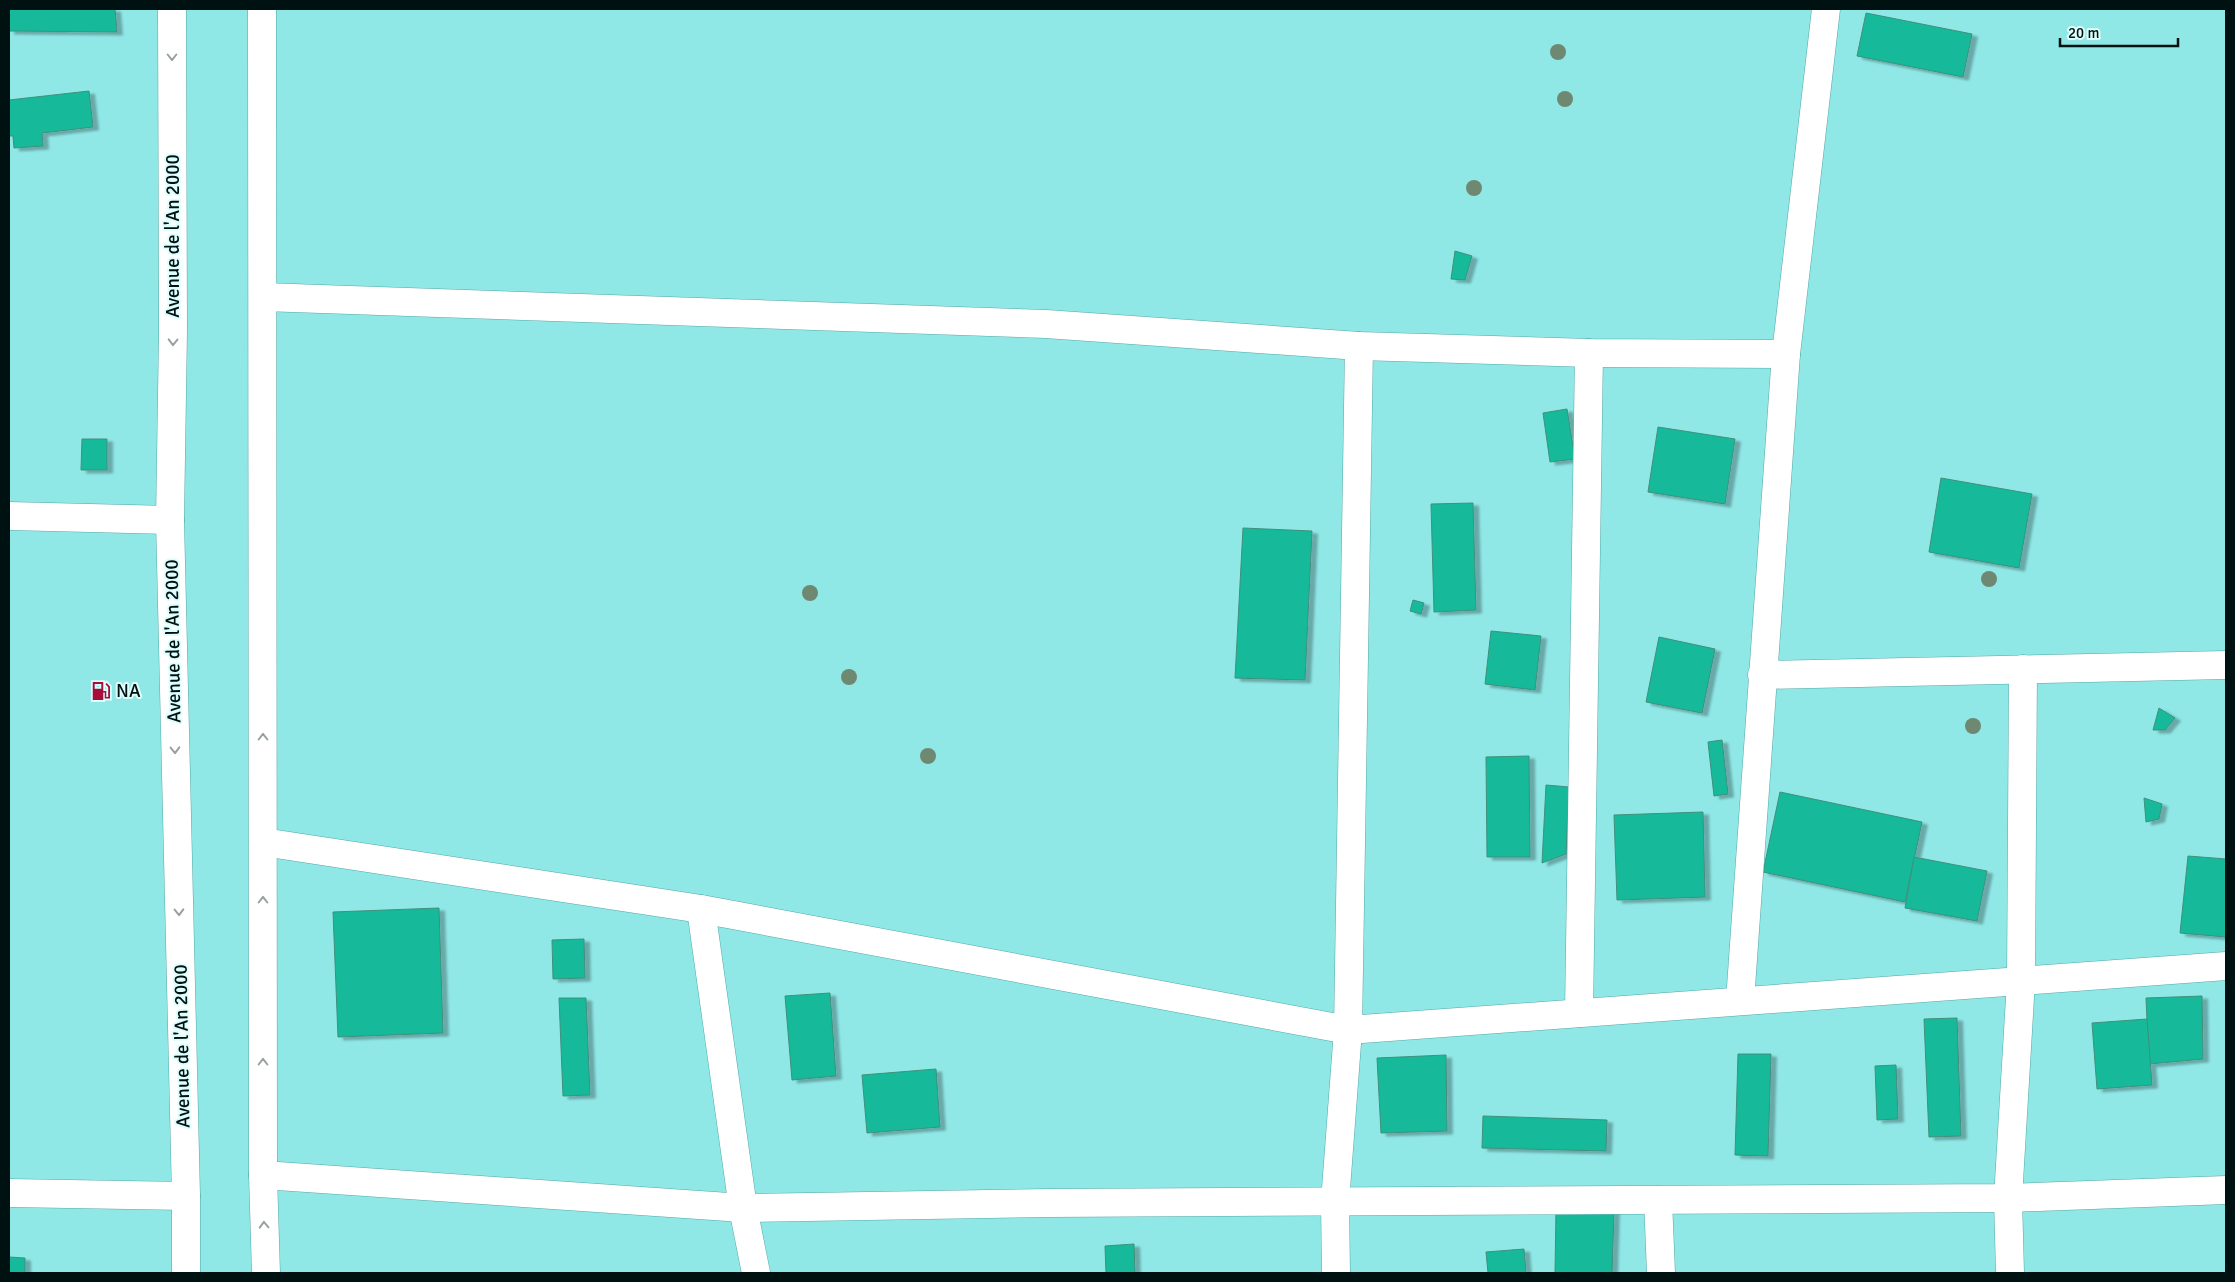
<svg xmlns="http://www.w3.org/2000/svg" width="2235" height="1282" font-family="Signika,sans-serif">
<defs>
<filter id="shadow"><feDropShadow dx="5.5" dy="3" stdDeviation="1" flood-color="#0004"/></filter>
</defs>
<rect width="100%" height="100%" fill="#8fe7e6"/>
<g fill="#12ba9a" stroke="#40907c" filter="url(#shadow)">
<polygon points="9,9 115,9 117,32 9,31"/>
<polygon points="1866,13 1972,34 1963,77 1857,56"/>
<polygon points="89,91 93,127 42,133 43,146 14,148 13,136 9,136 9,100"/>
<polygon points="1455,251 1472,256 1465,280 1451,279"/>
<polygon points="1567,409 1575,459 1550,462 1543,413"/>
<polygon points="1658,427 1735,439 1725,504 1648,492"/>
<polygon points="82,439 107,439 107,470 81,470"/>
<polygon points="1941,478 2032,494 2019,568 1929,552"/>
<polygon points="1473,503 1476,610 1434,612 1431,504"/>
<polygon points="1243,528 1312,531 1305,680 1235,678"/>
<polygon points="1413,600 1424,603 1421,614 1410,611"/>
<polygon points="1491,631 1541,636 1535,690 1485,684"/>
<polygon points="1659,637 1715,649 1702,713 1646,702"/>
<polygon points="2159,708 2175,718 2165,730 2153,730"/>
<polygon points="1722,740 1728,794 1714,796 1708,742"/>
<polygon points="1529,756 1530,857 1487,857 1486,757"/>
<polygon points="1546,785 1569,787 1566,854 1542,863"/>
<polygon points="1780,792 1922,822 1905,902 1763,872"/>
<polygon points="2144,798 2162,804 2159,819 2146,822"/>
<polygon points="1703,812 1705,897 1617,900 1614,815"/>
<polygon points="2188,856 2226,859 2226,937 2180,933"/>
<polygon points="1914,857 1987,871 1977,921 1905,908"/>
<polygon points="439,908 443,1033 338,1037 333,912"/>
<polygon points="584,939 585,978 553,979 552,940"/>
<polygon points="830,993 836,1076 792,1080 785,996"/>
<polygon points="2202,996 2203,1059 2149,1064 2146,998"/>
<polygon points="559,998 586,998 590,1095 563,1096"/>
<polygon points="1957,1018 1961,1136 1929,1137 1924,1019"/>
<polygon points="2147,1019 2152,1085 2097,1089 2092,1023"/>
<polygon points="1738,1054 1771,1054 1768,1156 1735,1155"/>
<polygon points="1446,1055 1447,1131 1381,1133 1377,1058"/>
<polygon points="1896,1065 1898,1119 1877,1120 1875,1066"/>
<polygon points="936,1069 940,1127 867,1133 862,1075"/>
<polygon points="1483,1116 1607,1120 1606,1151 1482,1148"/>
<polygon points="1556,1210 1614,1210 1612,1273 1555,1273"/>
<polygon points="1134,1244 1135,1273 1106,1273 1105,1246"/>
<polygon points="1524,1249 1526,1273 1488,1273 1486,1252"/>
<polygon points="9,1257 25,1258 25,1273 9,1273"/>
</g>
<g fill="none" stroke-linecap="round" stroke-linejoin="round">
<g stroke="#51aaa8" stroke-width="29">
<g id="minor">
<polyline points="263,297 1046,324 1359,346 1589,353 1786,354"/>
<polyline points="9,516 170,520"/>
<polyline points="1762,675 2226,665"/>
<polyline points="263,842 701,909 1348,1030 2226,966"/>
<polyline points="701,909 743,1208 756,1273"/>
<polyline points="1740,1001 1786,354 1826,9"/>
<polyline points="1579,1013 1589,353"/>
<polyline points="263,1175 743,1208 1048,1203 2008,1198 2226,1190"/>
<polyline points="9,1193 186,1196"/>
<polyline points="1658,1200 1661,1273"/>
<polyline points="1336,1273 1335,1202 1348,1030 1359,346"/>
<polyline points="2010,1273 2008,1198 2021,981 2023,669"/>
</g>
</g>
<g stroke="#51aaa8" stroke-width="29">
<g id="primary">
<polyline points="172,9 173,331 170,520 186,1196 186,1273"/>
<polyline points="262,9 263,1175 266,1273"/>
</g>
</g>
<use href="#minor" stroke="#fff" stroke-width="28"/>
<use href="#primary" stroke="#fff" stroke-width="28"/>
</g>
<g fill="#6f8872">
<circle cx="1558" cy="52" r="8"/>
<circle cx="1565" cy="99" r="8"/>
<circle cx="1474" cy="188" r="8"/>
<circle cx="1989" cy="579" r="8"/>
<circle cx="810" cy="593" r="8"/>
<circle cx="849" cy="677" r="8"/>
<circle cx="1973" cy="726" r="8"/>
<circle cx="928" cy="756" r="8"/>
</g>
<defs><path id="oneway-chevron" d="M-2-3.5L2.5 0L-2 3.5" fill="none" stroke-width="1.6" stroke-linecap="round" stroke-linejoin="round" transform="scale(1.25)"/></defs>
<g stroke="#99a0a0">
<use href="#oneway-chevron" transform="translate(172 57) rotate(90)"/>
<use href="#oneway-chevron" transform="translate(173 342) rotate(91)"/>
<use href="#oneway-chevron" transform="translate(263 737) rotate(-90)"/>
<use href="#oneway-chevron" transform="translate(175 750) rotate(89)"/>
<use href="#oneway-chevron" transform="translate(263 900) rotate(-90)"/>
<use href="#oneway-chevron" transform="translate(179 912) rotate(89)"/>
<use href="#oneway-chevron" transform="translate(263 1062) rotate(-90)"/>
<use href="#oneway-chevron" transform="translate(264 1225) rotate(-92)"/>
</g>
<defs>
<g id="fuel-bare" transform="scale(1.5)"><path d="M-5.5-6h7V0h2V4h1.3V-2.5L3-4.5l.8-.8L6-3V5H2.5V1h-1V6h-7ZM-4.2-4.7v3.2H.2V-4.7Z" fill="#a70e3a" stroke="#ddfefd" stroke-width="2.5" paint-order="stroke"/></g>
</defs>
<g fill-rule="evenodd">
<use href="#fuel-bare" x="101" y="691"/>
</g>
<g text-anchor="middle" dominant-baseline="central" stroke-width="4" stroke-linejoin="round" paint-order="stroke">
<g font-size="19" fill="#011" stroke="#ddfefd">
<text transform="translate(173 236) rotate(-90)">Avenue de l'An 2000</text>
<text transform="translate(173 641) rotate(-91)">Avenue de l'An 2000</text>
<text transform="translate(182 1046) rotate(-91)">Avenue de l'An 2000</text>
</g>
<g font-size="19" fill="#011" stroke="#ddfefd" text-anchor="start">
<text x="116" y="691">NA</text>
</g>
</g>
<rect width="2235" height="1282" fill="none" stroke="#001111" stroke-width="20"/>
<path d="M2060 38v8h118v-8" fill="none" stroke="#001111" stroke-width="2.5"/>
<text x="2068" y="38" font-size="15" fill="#001111" stroke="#ddfefd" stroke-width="4" paint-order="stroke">20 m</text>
</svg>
